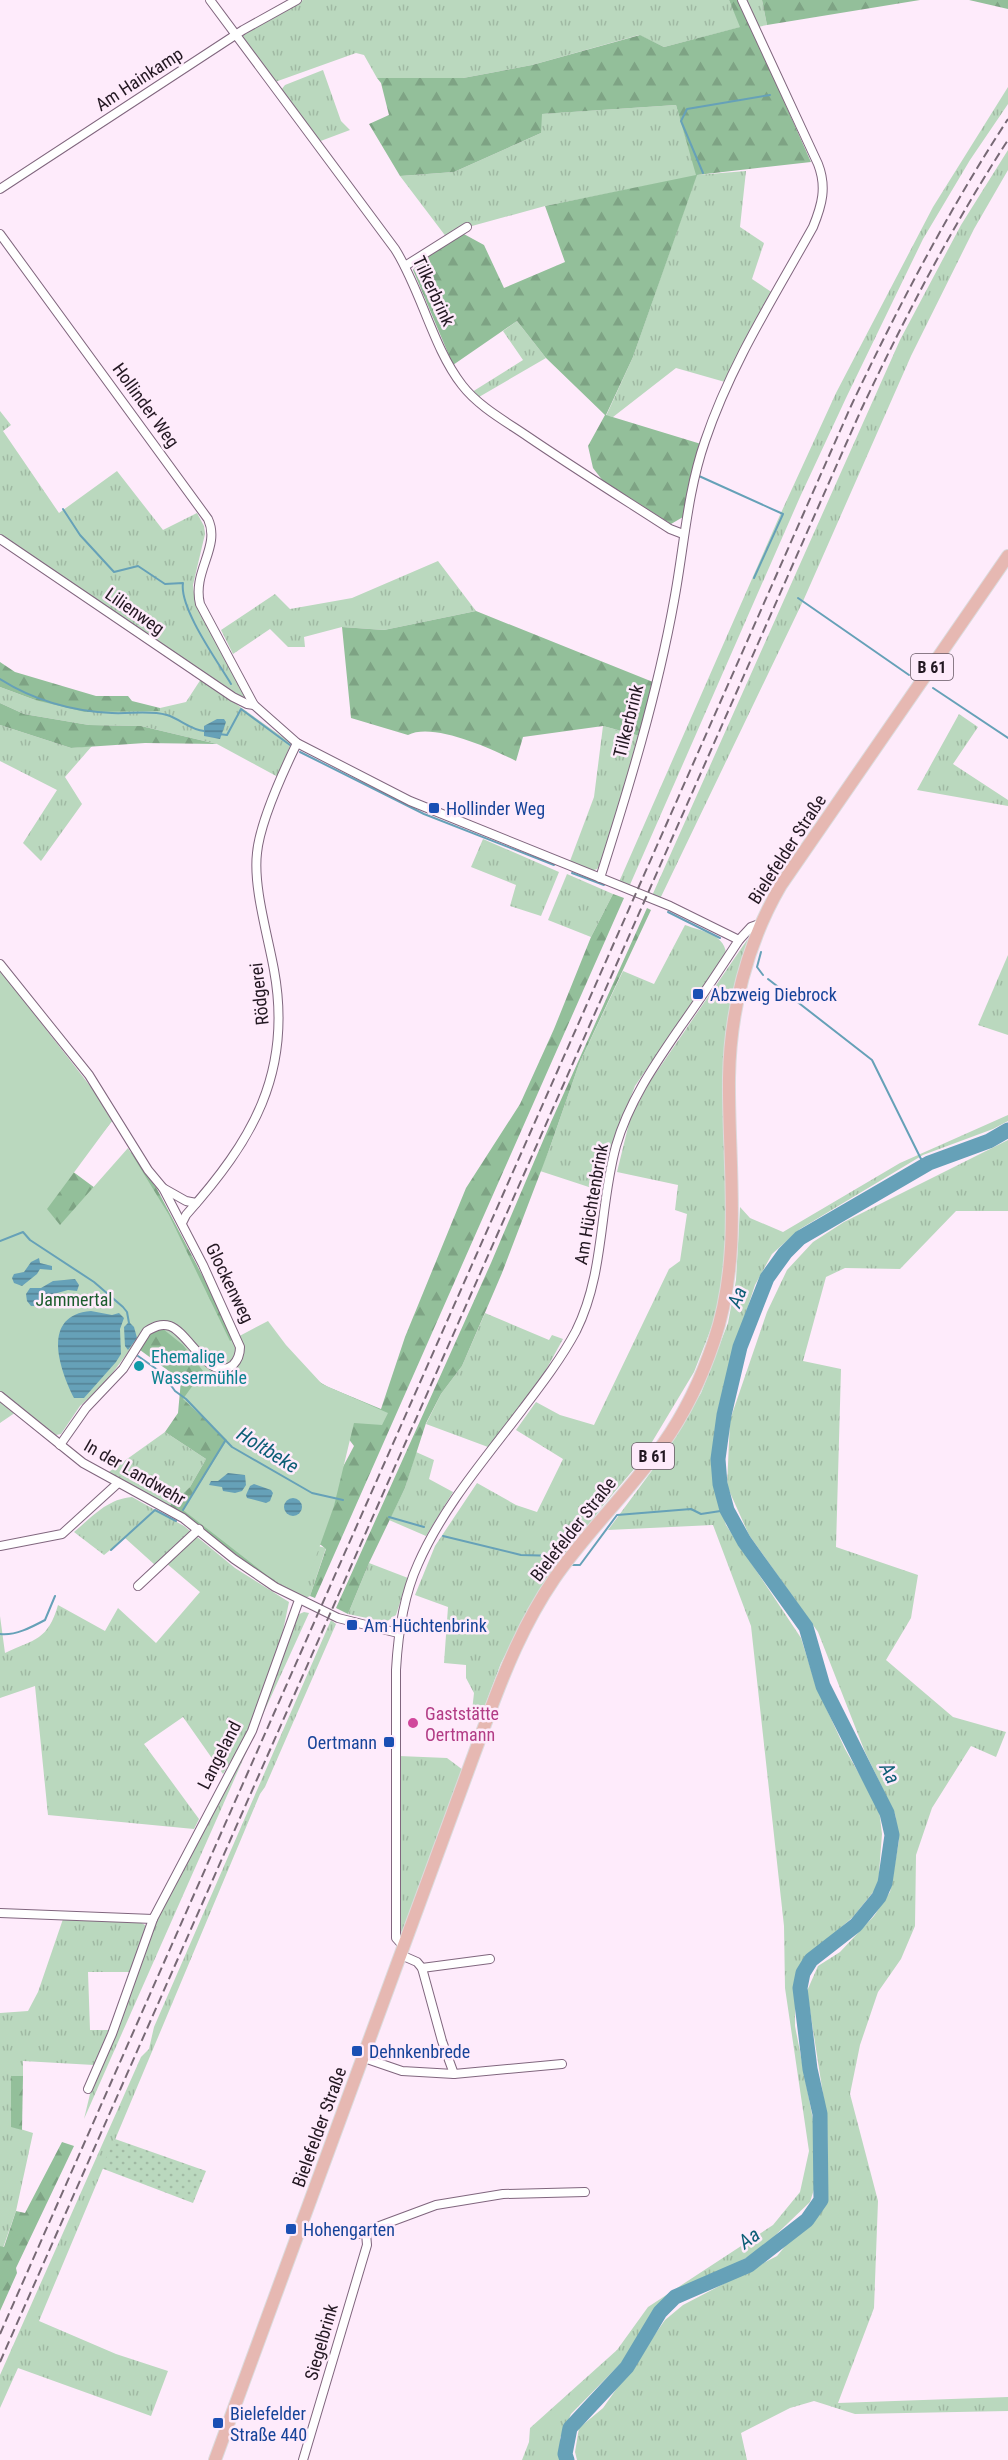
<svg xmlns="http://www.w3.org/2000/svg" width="1008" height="2460" font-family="'Roboto Condensed',sans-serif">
<defs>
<pattern id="grass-tufts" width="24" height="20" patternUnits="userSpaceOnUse" patternTransform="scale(1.5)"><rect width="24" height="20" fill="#bad8be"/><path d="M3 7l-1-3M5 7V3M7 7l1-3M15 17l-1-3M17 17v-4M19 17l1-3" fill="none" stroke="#a0b9a3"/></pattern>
<pattern id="forest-firs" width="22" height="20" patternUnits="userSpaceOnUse" patternTransform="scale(1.5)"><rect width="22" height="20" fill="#93bf9a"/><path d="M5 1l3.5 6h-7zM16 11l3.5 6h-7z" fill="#7ea384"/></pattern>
<pattern id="garden-dots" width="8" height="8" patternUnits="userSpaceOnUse" patternTransform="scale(1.5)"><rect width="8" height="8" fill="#bad8be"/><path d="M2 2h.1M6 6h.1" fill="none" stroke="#a0b9a3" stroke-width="1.8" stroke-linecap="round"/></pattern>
<pattern id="water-rules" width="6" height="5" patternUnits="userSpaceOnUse" patternTransform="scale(1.5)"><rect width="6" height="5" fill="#66a1b8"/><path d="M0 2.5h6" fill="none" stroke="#548295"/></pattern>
</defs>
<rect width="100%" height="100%" fill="#feebfb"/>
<g fill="url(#grass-tufts)">
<polygon points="303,0 729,0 741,27 664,47 639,35 532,65 463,78 377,78 364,55 356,53 275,82 242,39 245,31"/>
<polygon points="746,0 762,0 767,25 758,27"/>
<polygon points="323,70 341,121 350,130 318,142 281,90 285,85"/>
<polygon points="1008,87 1008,104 970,160 923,239 846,398 800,497 629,887 619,882 780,515 836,393 933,207"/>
<polygon points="676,105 697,175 746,171 740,227 764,243 752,279 773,293 744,343 725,382 676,368 613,417 606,416 633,357 696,176 545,206 461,229 447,238 400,176 454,172 541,133 541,114"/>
<polygon points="1008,150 1008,170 974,229 911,356 804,599 659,901 651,898 900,340 961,225"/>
<polygon points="517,321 546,358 479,397 472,392 523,360 503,331"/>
<polygon points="0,411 11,425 3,431 59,513 117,471 163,530 197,513 204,526 205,534 193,585 195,603 247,701 0,535"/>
<polygon points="438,561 476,611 384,630 342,627 304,637 305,647 288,647 270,629 233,654 221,630 275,594 290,609 352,598"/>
<polygon points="201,679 291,743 278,777 217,744 141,726 89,725 24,714 0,703 0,687 35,700 160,711 160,708 186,702"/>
<polygon points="959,714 978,727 953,764 1008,800 1008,806 917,790"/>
<polygon points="0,725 71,748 92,746 65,777 82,804 41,861 23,843 57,790 0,761"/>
<polygon points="603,726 640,736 601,863 597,869 591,871 570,861 594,797"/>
<polygon points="483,839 559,872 541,916 510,906 516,885 471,867"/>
<polygon points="567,874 613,894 591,937 548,920"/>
<path d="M685 925C701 931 724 934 726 953L635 1086 614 1141 601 1191 540 1171 549 1150 579 1064 623 971 654 984Z"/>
<polygon points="747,940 750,941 734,989 728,1243 718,1311 694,1372 640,1462 601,1508 532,1604 501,1663 483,1711 472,1711 474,1693 466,1678 466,1665 444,1663 448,1607 415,1595 435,1546 477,1483 516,1505 537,1512 563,1459 516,1430 536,1402 560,1415 594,1425 669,1269 680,1261 687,1214 675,1210 678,1185 617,1172 630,1119 649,1083"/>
<polygon points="1008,955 1008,1035 978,1025"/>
<polygon points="1008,1115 1008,1121 993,1129 923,1155 800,1229 772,1254 755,1285 731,1358 717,1414 714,1488 726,1525 801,1638 816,1686 845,1749 879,1809 882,1834 878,1886 853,1917 807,1957 795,1983 795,2026 816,2135 816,2183 810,2202 759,2251 662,2303 623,2361 571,2414 560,2438 561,2460 522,2460 529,2442 530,2428 617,2350 648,2307 773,2225 800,2192 809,2151 785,1988 784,1926 751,1626 713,1525 608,1530 659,1461 701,1393 728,1323 736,1280 740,1207 750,1218 783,1232 900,1163"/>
<polygon points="1008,1140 1008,1211 956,1211 900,1269 845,1268 826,1277 803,1361 841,1369 836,1547 918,1575 911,1618 886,1660 953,1717 1006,1732 996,1757 971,1746 932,1808 916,1855 915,1926 901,1959 878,1992 860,2045 850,2094 878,2201 874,2308 838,2403 1008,2397 1008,2411 855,2414 814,2401 790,2408 741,2433 747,2460 577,2460 575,2452 579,2428 603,2408 665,2320 683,2305 777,2256 828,2195 827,2120 807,1991 818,1966 840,1952 874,1916 890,1892 899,1840 895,1814 865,1752 818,1632 749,1535 727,1486 730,1420 767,1312 787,1270 813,1242 844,1222"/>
<polygon points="485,1313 549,1340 552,1335 563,1339 537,1386 488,1447 426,1424 441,1394 462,1366"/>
<polygon points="165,1432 206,1459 190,1487 169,1506 106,1474"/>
<polygon points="416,1452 434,1460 429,1479 453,1492 426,1536 389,1520 405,1488"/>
<path d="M132 1497 184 1526 235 1568 289 1602 280 1645 249 1731 223 1774 183 1717 144 1744 199 1819 194 1829 48 1815 35 1686 0 1698V1616L5 1653C35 1639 48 1640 58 1605L105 1631 118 1608 156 1643 200 1592 166 1563 155 1565 125 1538 104 1555 74 1532C92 1517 107 1499 132 1497Z"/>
<polygon points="299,1541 326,1548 310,1596 303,1599 274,1582"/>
<polygon points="369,1563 408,1578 396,1615 386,1622 348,1614"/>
<polygon points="304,1612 309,1613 259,1723 297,1615"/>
<polygon points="331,1620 336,1624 265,1787 260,1794 39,2321 116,2354 168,2371 151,2416 18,2368 0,2408 0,2375 141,2057 149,2049 154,2027"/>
<polygon points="253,1737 84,2119 90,2094 117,2028 148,1937 229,1777"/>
<polygon points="399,1756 447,1758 463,1770 405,1931 400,1932"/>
<polygon points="63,1919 140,1922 145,1925 146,1930 130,1972 88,1972 90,2030 110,2030 94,2065 23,2061 23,2076 11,2077 11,2126 33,2133 16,2211 3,2248 0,2246 0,2013 28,2011 38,1992"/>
</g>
<g fill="url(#forest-firs)">
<polygon points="729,0 739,0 811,162 697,175 633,357 606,415 701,444 683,517 671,524 603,481 593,468 588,446 605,415 546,358 517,321 453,365 413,270 417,264 462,233 484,245 504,288 565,262 545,206 696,175 676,105 542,114 541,133 454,172 400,176 369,124 389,115 381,83 377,78 463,78 532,65 640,35 664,47 740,27"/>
<polygon points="762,0 920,0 767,25"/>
<polygon points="969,0 1008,0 1008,9"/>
<path d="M476 611 653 682 640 736 603 726 523 737 516 761C492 749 433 722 408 735L351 718 342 627 384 630Z"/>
<polygon points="0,662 15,672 96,696 128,696 132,701 160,708 160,711 85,712 35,700 0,687"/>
<polygon points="0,703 24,714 89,725 141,726 217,744 145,743 71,748 0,725"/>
<polygon points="613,894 624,898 315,1598 310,1596 326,1549 321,1545 299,1541 274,1582 169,1506 190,1487 206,1459 165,1432 178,1413 181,1380 140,1350 138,1342 0,1228 0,972 112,1121 72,1171 95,1188 131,1152 157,1189 234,1336 336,1480 354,1446 294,1367 328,1387 381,1409 405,1337 466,1188 520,1104 554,1029 591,937"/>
<polygon points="647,908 651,910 579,1064 549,1150 502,1273 462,1366 441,1394 426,1423 405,1488 369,1563 348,1614 336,1608 491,1263 551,1122"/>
<polygon points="11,2076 23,2076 22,2130 11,2127"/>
<polygon points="62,2142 74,2146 16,2268 17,2273 0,2311 0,2246 4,2247 16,2211 25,2213"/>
</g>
<polygon fill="#bad8be" points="0,970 94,1091 112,1121 47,1209 60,1225 128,1148 169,1215 230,1341 268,1321 286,1345 322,1384 388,1413 382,1425 354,1423 334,1506 303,1593 281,1584 268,1576 183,1510 227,1440 183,1399 203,1371 183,1345 163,1329 153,1332 147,1327 105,1383 80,1406 61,1434 56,1435 22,1408 0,1423"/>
<polygon fill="url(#garden-dots)" points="115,2139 206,2171 193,2203 101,2168"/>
<g fill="url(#water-rules)">
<polygon points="217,719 224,719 226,722 220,739 204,736 204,726"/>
<polygon points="39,1258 40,1263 52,1266 52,1270 40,1269 37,1274 22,1286 14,1283 12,1278 14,1274 24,1272 31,1262"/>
<polygon points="75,1279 79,1285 77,1291 68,1290 50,1295 37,1306 31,1306 27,1301 26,1294 30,1288 41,1288 53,1281"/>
<path d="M91 1311 112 1315 119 1313 124 1318 120 1329 121 1354 116 1362 84 1398H74C59 1368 41 1315 91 1311Z"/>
<polygon points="129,1322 134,1327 137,1338 128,1350 125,1346 124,1327"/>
<polygon points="228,1473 245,1475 246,1485 242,1491 235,1493 223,1491 222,1487 209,1485 211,1481 218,1481"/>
<polygon points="254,1484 271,1490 273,1493 270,1501 266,1503 247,1498 246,1495 250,1486"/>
<circle cx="293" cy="1507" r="9"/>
</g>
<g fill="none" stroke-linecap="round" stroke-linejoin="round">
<g stroke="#66a1b8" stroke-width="2">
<polyline points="703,173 681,121 687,109 770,95"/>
<polyline points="699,476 783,514 754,578"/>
<path d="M63 509 80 535 114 572 138 566 165 584 183 583C179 608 218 662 231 684"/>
<polyline points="798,598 909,675"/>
<path d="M0 679C35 701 71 711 112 713 131 714 149 710 167 715 180 719 191 730 204 731"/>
<polyline points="933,688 1008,738"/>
<polyline points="219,734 227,735 241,709 290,745"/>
<polyline points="300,752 424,814 554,865"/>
<polyline points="572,873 604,885"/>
<polyline points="668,912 720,938"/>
<polyline points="761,952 757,967 763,975"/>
<polyline points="768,979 872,1060 921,1159 929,1163"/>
<polyline points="0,1241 23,1232 30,1240 94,1282 123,1307 127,1312 129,1323"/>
<polyline points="138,1356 162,1373 175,1391 186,1399 232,1447 312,1493 343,1500"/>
<polyline points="183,1510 225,1441"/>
<polyline points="389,1517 424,1527"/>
<polyline points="443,1536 521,1555 559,1556"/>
<polyline points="111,1550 155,1510 176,1521"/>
<polyline points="572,1565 580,1565 617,1515 691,1509 701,1514 727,1510"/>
<path d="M0 1634C15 1636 32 1627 45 1620L55 1596"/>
</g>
<polyline stroke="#66a1b8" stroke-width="15" points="567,2460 565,2454 570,2428 627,2367 660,2312 675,2297 749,2265 807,2220 821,2200 820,2114 810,2069 800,1988 803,1973 811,1960 856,1925 879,1897 885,1883 892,1835 887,1813 823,1686 806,1627 744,1541 727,1510 720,1484 718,1459 724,1415 740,1347 767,1278 785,1253 800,1238 929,1163 989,1141 1008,1130"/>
<g stroke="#80667e" stroke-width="10">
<g id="minor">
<path d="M210 0 395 249C421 290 433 348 462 385 478 406 505 421 527 436 574 468 622 498 670 529L683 534"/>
<polyline points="0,189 243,30 297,0"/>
<path d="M0 234 208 519C221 547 192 571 200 604L254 705 297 743 410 801 670 906 739 940"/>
<polyline points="405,266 467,227"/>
<polyline points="0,539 233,697 247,704 254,705"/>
<path d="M600 878C629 787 657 695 674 601 684 548 687 493 705 441 731 364 774 297 813 227 822 205 827 187 818 164L742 0"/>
<path d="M0 964 89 1075 148 1170 163 1188 203 1265 240 1347C240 1354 238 1360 233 1365 211 1384 188 1332 170 1326 161 1323 154 1327 147 1331L123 1369 86 1408 60 1445"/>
<polyline points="163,1188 186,1201 196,1203"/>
<path d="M182 1223 186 1215C252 1141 293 1073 274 970 268 936 253 887 257 853 260 822 283 772 297 743"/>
<polyline points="0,1396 83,1463 183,1518 234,1559 275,1587 338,1618 398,1633"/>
<polyline points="0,1546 62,1534 117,1484"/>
<polyline points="138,1586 199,1529"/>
<polyline points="0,1913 153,1919 252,1731 299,1600"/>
<path d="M404 1947 396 1938V1670C398 1634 403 1597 418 1564 443 1507 485 1459 522 1410 541 1385 561 1359 576 1331 605 1273 599 1207 616 1146 629 1101 655 1064 681 1026 701 998 720 969 739 940L751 927 762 923"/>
<polyline points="401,1955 417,1962 422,1968 442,2041 454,2074"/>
<polyline points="422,1968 490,1959"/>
<polyline points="364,2058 402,2071 454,2074 562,2064"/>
<polyline points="88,2089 112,2034 153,1919"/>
<polyline points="300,2229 358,2234 436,2205 503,2194 585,2192"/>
<polyline points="303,2460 367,2245 366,2233"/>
</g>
</g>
<g stroke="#dcdadc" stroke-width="14">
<path id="primary" d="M215 2460 487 1719C505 1670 524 1623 554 1579 587 1531 630 1491 663 1444 685 1413 702 1377 714 1341 743 1255 728 1167 729 1078 730 1011 747 943 781 885L1008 556"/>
</g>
<use href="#minor" stroke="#fff" stroke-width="8"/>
<use href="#primary" stroke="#e6b8b2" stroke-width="12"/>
<g stroke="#776975" stroke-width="2" stroke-dasharray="9 4.5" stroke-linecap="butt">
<path d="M0 2334 851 406C898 307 948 211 1008 119"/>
<path d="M0 2362 861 410C905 317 952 226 1008 140"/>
</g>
</g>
<g fill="#1a4fb4" stroke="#feebfb" stroke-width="2">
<rect x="428" y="802" width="12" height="12" rx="3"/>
<rect x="692" y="988" width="12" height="12" rx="3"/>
<rect x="346" y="1619" width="12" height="12" rx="3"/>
<rect x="383" y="1736" width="12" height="12" rx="3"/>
<rect x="351" y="2045" width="12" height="12" rx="3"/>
<rect x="285" y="2223" width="12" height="12" rx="3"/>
<rect x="212" y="2417" width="12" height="12" rx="3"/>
</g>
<circle fill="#0f9aa8" stroke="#feebfb" stroke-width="2" cx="139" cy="1366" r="6"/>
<circle fill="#d1479c" stroke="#feebfb" stroke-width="2" cx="413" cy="1723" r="6"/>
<g text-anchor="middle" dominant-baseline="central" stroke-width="5" stroke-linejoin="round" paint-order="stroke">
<g fill="#feebfb" stroke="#655763" stroke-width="1.5">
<rect x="911" y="654" width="42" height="26" rx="4.5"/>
<rect x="632" y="1443" width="42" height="26" rx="4.5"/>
</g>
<g font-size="16" font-weight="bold" fill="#231822">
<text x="932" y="667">B 61</text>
<text x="653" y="1456">B 61</text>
</g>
<g font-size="18" fill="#231822" stroke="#feebfb">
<text transform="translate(139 79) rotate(-33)">Am Hainkamp</text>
<text transform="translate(434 291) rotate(65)">Tilkerbrink</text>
<text transform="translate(146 405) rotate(54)">Hollinder Weg</text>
<text transform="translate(135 611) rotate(35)">Lilienweg</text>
<text transform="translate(628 721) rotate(-76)">Tilkerbrink</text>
<text transform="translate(787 849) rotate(-57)">Bielefelder Straße</text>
<text transform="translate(259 994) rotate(-96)">Rödgerei</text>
<text transform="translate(591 1204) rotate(-80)">Am Hüchtenbrink</text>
<text transform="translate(230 1283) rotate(64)">Glockenweg</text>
<text transform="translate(135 1472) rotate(30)">In der Landwehr</text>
<text transform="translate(573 1529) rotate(-52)">Bielefelder Straße</text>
<text transform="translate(219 1755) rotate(-63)">Langeland</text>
<text transform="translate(319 2127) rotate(-70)">Bielefelder Straße</text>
<text transform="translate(321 2342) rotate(-74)">Siegelbrink</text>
</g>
<g font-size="18" fill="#164399" stroke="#feebfb" text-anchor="start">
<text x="446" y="808">Hollinder Weg</text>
<text x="710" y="994">Abzweig Diebrock</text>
<text x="364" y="1625">Am Hüchtenbrink</text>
<text x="377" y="1742" text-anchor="end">Oertmann</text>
<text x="369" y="2051">Dehnkenbrede</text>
<text x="303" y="2229">Hohengarten</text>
<text x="230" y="2413">Bielefelder<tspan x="230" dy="21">Straße 440</tspan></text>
</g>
<g font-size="18" fill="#1b5c2d" stroke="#feebfb">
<text x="74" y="1299">Jammertal</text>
</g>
<g font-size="18" fill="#0d838f" stroke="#feebfb" text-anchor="start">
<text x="151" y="1356">Ehemalige<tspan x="151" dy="21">Wassermühle</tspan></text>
</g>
<g font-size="18" fill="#b23c85" stroke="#feebfb" text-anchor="start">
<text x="425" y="1713">Gaststätte<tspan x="425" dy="21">Oertmann</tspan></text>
</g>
<g font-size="20" font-style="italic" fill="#0d5e76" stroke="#feebfb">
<text transform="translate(737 1297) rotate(-69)">Aa</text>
<text transform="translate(268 1450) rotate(32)">Holtbeke</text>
<text transform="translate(890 1773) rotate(63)">Aa</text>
<text transform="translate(749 2238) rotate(-36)">Aa</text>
</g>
</g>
</svg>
